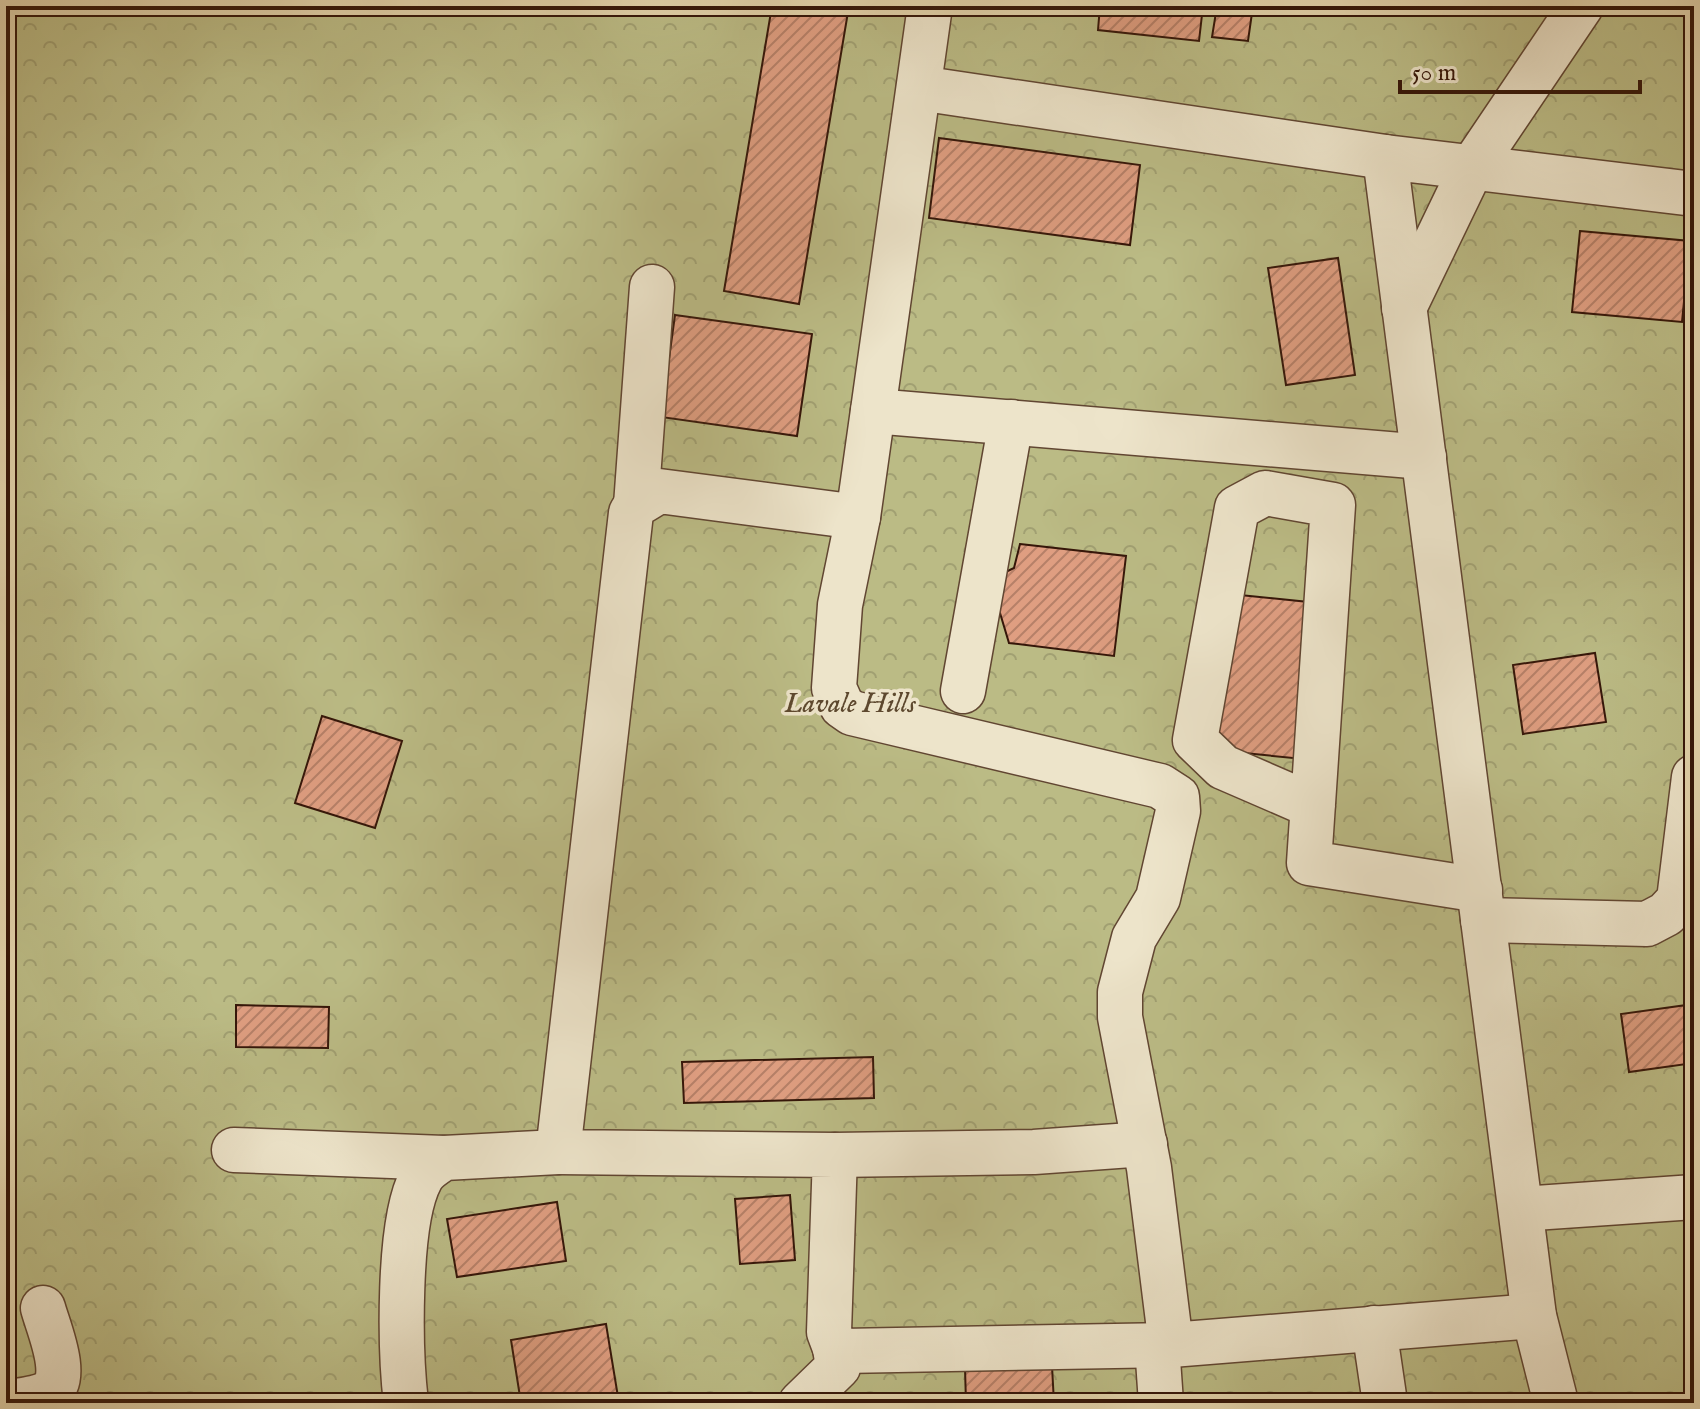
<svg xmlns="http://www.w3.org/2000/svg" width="1700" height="1409" font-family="'IM FELL English',serif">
<defs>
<pattern id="forest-crowns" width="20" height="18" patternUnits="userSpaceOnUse" patternTransform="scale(2)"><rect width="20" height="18" fill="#bbbb85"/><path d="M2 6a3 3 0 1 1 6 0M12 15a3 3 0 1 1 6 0" fill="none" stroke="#a1a072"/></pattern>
<pattern id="building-hatch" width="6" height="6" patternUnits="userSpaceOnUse" patternTransform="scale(2)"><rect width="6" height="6" fill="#df9e81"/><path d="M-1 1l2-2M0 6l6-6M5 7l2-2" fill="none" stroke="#b68068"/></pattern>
</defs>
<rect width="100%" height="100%" fill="#e4d5ad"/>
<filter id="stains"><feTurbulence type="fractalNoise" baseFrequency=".0025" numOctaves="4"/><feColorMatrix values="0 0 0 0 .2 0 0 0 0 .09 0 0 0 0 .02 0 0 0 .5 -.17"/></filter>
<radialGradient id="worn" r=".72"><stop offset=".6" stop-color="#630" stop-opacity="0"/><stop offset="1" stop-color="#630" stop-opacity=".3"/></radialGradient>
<rect fill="url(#forest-crowns)" stroke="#786847" stroke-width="2" x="6" y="6" width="1688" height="1397"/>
<g fill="url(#building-hatch)" stroke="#351609" stroke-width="2">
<polygon points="772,6 849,6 799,304 724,291"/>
<polygon points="1100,6 1203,6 1199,41 1098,30"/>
<polygon points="1217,6 1253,6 1248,41 1212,37"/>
<polygon points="939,138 1140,165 1130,245 929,218"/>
<polygon points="1580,231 1690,241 1682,322 1572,312"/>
<polygon points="1338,258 1355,375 1286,385 1268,268"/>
<polygon points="675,315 812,334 797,436 661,417"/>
<polygon points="1020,544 1126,556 1114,656 1009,643 1000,613 985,599 993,578 1014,568"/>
<polygon points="1230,594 1318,603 1303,759 1214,750"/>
<polygon points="1595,653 1606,722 1523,734 1513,665"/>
<polygon points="322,716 402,741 375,828 295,803"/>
<polygon points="1694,1004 1694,1063 1629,1072 1621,1014"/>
<polygon points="236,1005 329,1007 328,1048 236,1047"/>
<polygon points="873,1057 874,1098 684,1103 682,1062"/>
<polygon points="790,1195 795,1260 740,1264 735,1199"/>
<polygon points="557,1202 566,1261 457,1277 447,1219"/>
<polygon points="606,1324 619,1403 521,1403 511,1340"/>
<polygon points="1052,1366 1054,1403 966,1403 965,1368"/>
</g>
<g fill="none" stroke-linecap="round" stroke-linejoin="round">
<g stroke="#614632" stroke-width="47">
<g id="minor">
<polyline points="930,6 858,517 659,491 636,505 631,513 558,1152 835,1155 829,1332 835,1348 843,1351 1171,1345 1534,1316"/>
<polyline points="919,88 1385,157"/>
<polyline points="1404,308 1471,169 1581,6"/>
<polyline points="873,411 1424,457"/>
<polyline points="636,505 652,287"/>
<polyline points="858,517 840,605 834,688 842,706 852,713 1160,786 1177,797 1178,811 1158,898 1134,938 1120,992 1120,1017 1149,1168 1171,1345"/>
<polyline points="963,691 1011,422"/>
<polyline points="1313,806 1223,767 1195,740 1237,508 1265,493 1333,505 1309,863 1480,890"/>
<polyline points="1483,920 1647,924 1666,914 1679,900 1694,777"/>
<polyline points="234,1150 444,1158"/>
<polyline points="835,1155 1034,1152 1145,1144"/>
<polyline points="1521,1209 1694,1197"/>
<polyline points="1374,1328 1385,1403"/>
<polyline points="1157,1345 1161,1403"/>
<path d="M6 1403C18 1400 39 1399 49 1392 71 1379 48 1327 43 1308"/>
<path d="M406 1403C400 1353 397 1222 421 1178 426 1169 435 1164 444 1158L558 1152"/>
<polyline points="801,1403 838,1367 835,1348"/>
<polyline points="1556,1403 1534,1316 1385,157 1694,194"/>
</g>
</g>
<use href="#minor" stroke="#ede4ca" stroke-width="44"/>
</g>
<g text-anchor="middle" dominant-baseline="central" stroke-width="7" stroke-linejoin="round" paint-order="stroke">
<g font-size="28" font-style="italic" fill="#5d482e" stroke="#ede4ca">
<text x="850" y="704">Lavale Hills</text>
</g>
</g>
<rect width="1700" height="1409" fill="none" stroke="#e4d5ad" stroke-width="32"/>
<rect x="8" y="8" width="1684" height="1393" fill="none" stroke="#351609" stroke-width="4"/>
<rect x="16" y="16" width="1668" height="1377" fill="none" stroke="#351609" stroke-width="2"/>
<path d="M1400 80v12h240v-12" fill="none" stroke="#351609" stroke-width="4"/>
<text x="1412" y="80" font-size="24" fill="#351609" stroke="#ede4ca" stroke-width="6" paint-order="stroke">50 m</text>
<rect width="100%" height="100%" filter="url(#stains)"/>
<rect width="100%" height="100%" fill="url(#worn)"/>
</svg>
